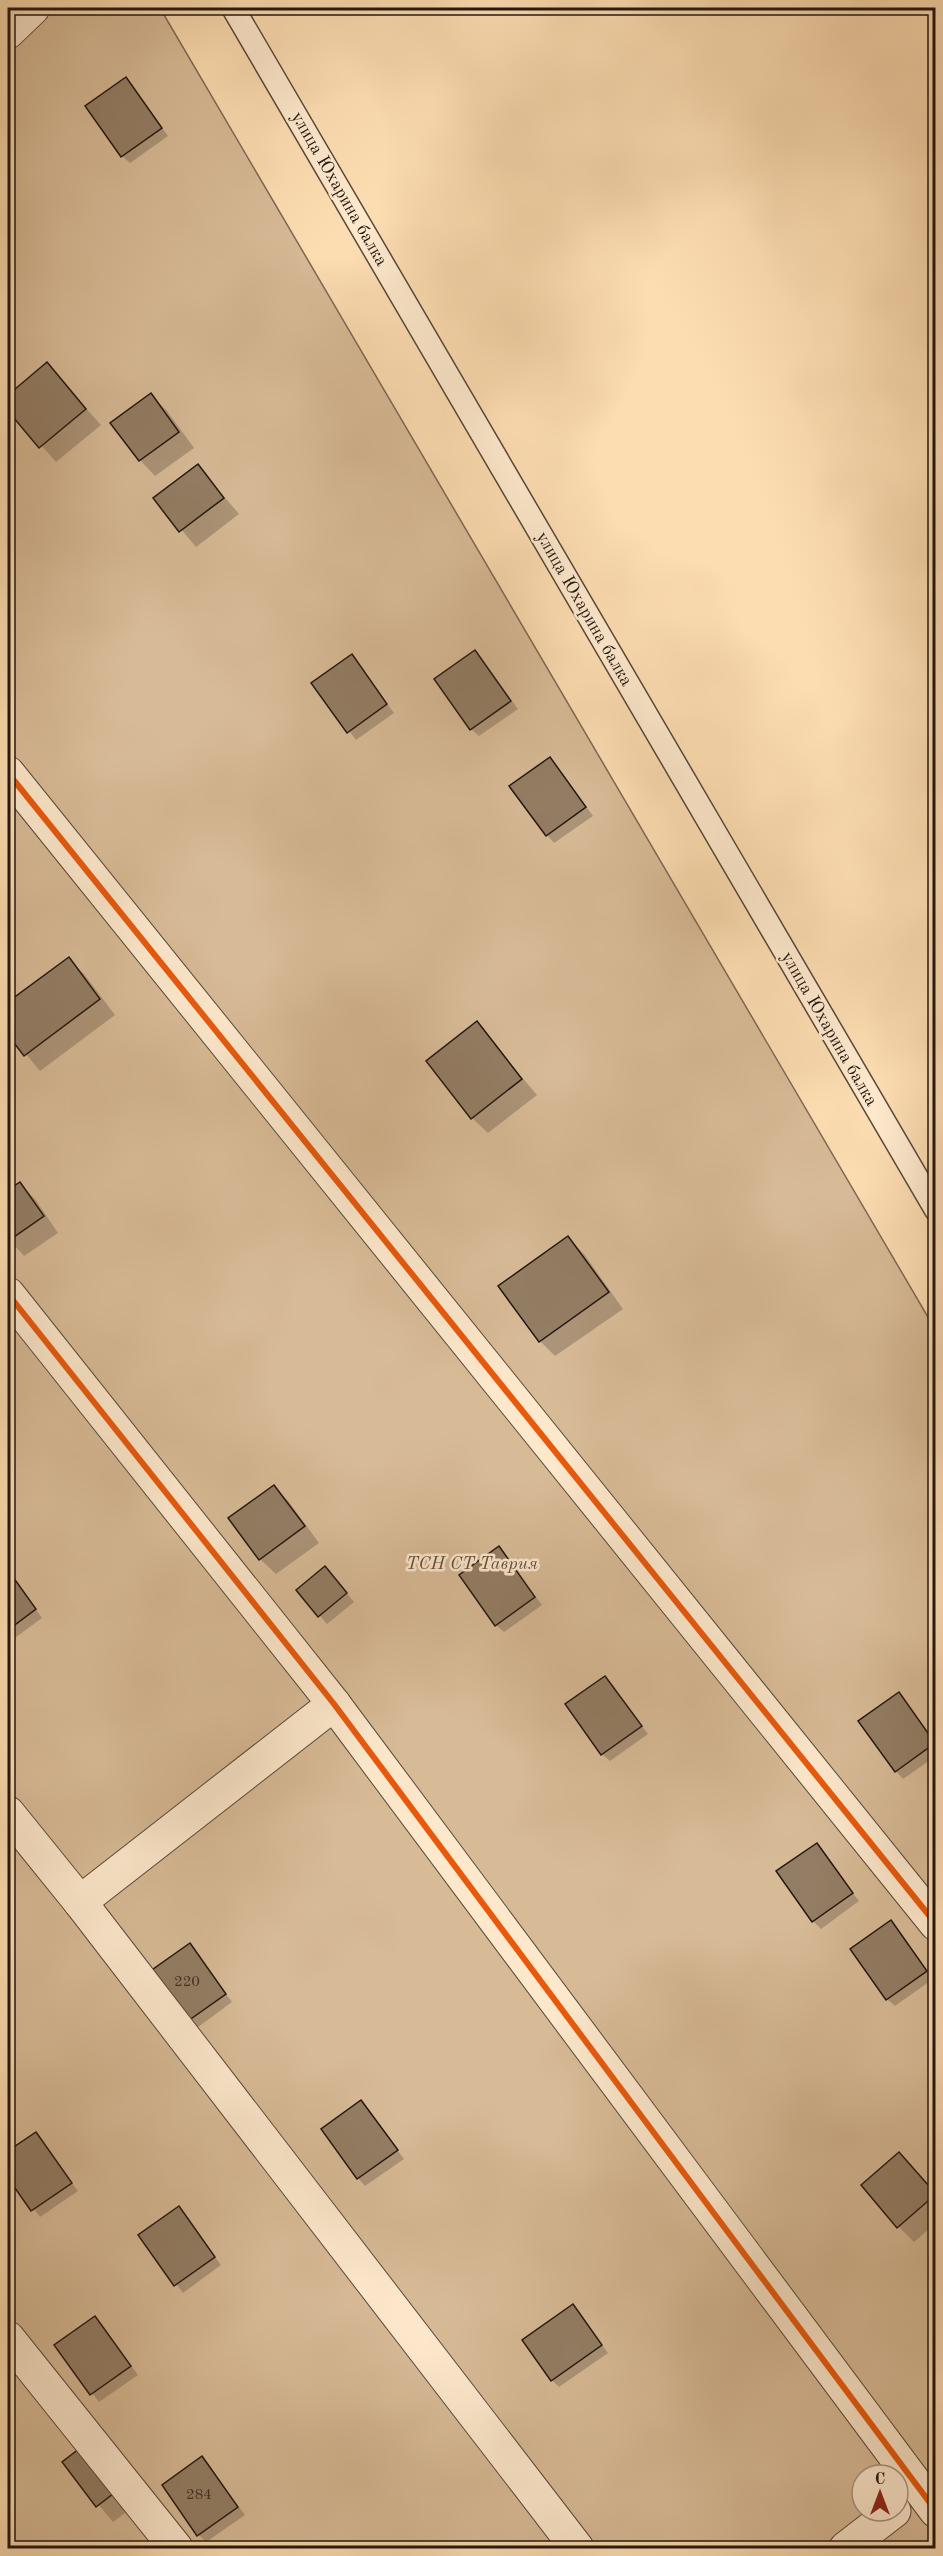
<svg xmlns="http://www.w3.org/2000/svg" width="943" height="2556" font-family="'Old Standard TT',serif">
<rect width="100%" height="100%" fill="#fcdcb1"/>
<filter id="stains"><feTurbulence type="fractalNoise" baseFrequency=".00333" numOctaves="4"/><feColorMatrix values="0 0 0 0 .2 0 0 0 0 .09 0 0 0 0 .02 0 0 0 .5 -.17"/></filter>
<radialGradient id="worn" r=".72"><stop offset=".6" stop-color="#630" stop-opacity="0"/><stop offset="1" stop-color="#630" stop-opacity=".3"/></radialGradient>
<path fill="#d7ba96" stroke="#7c6853" stroke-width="1.5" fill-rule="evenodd" d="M8 8H160L935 1329V2548H8ZM862 2475H898V2511H862Z"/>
<g fill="#0003">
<polygon points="125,79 168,136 130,163 122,156"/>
<polygon points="46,364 101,425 56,462 8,408 8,397"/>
<polygon points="151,395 167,411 194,448 155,476 140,460"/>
<polygon points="198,466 239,514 196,547 155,498"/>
<polygon points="475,652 518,709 479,736 471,729"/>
<polygon points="351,656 394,713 356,740 313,683"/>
<polygon points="550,759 593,816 554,843 547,835"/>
<polygon points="8,831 15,841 8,847"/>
<polygon points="68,959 84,974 115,1015 40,1071 8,1032 8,1004"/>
<polygon points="476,1023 537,1095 488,1133 472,1118"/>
<polygon points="20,1184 35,1199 58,1233 24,1256 8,1238 8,1192"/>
<polygon points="568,1238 584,1254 623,1309 555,1356 540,1341"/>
<polygon points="274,1487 289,1502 319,1543 276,1574 260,1559"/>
<polygon points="499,1548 542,1605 504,1632 496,1625"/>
<polygon points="8,1569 42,1618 8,1643"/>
<polygon points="333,1576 354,1602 327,1624 298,1590"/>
<polygon points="605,1678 648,1734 610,1761 602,1754"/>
<polygon points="899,1694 936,1743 936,1756 903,1779 896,1771"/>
<polygon points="816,1845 859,1901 821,1929 813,1921"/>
<polygon points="890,1922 933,1979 895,2006 887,1999"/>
<polygon points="189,1945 232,2002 194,2030 151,1973"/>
<polygon points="361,2102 404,2159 365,2186 358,2178"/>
<polygon points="35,2134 78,2191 40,2217 8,2175 8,2154"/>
<polygon points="899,2154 936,2193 936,2223 914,2242 899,2227"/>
<polygon points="178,2208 221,2265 183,2293 140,2236"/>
<polygon points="573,2306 608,2353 559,2387 552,2380"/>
<polygon points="95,2318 138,2375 99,2402 56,2345"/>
<polygon points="202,2458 245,2515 206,2542 199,2535"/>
<polygon points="64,2463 137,2504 113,2522"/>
</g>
<g fill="#937d64" stroke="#221610" stroke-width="1.5">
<polygon points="126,77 162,128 121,157 85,106"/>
<polygon points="47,362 86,409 39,448 8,411 8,395"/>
<polygon points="151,393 179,432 139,461 110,423"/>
<polygon points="198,464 224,498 179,532 153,498"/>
<polygon points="475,650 511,701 470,730 434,679"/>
<polygon points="352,654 387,704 347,733 311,683"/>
<polygon points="550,757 586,807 546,836 509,786"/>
<polygon points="69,957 100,999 24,1056 8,1035 8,1002"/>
<polygon points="477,1021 522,1079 471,1119 426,1061"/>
<polygon points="20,1182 44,1216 8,1241 8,1190"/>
<polygon points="568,1236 609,1292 539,1342 498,1286"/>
<polygon points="274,1485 305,1526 259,1560 228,1518"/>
<polygon points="499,1546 535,1597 495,1626 459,1575"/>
<polygon points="325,1566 347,1593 318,1617 296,1590"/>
<polygon points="8,1570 36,1609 8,1630"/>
<polygon points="605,1676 642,1726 601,1755 565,1704"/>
<polygon points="899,1692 935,1743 895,1772 858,1721"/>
<polygon points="817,1843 853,1893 812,1922 776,1871"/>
<polygon points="891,1920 927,1971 886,2000 850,1949"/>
<polygon points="190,1943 226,1994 185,2023 149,1972"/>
<polygon points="361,2100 398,2150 357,2179 321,2129"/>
<polygon points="36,2132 72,2183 31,2211 8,2178 8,2151"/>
<polygon points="899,2152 936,2194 897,2228 861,2185"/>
<polygon points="179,2206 215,2257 174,2286 138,2235"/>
<polygon points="573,2304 602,2345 551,2381 522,2340"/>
<polygon points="95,2316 131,2366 90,2395 54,2345"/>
<polygon points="88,2442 122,2487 96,2507 62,2462"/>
<polygon points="202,2456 238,2507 197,2536 162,2485"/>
</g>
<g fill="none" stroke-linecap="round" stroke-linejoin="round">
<g stroke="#584838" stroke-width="25">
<polyline id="lane" points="233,8 936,1210"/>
</g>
<g stroke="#584838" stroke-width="35">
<g id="street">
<polyline points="8,32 33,8"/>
<polyline points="8,773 936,1924"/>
<polyline points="8,1294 334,1704 936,2511"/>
<polyline points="8,1813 80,1902 577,2548"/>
<polyline points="80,1902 334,1704"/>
<polyline points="8,2338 176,2548"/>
<polyline points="846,2548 894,2511"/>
</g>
</g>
<use href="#lane" stroke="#fde8cc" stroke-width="22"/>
<use href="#street" stroke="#fde8cc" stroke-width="33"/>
<g stroke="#fde8cc" stroke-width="10">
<g id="cycleway">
<polyline points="8,773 936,1924"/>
<polyline points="8,1294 334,1704 936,2511"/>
</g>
</g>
<use href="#cycleway" stroke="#e8590c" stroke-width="6"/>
</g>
<g text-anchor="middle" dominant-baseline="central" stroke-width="5" stroke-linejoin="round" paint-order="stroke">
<g font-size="15" fill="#3e3025">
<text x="187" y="1982">220</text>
<text x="199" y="2495">284</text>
</g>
<g font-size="18" fill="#221610" stroke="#fde8cc">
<text transform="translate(339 189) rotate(60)">улица Юхарина балка</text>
<text transform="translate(584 609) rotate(60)">улица Юхарина балка</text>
<text transform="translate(829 1029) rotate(60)">улица Юхарина балка</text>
</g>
<g font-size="18" font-style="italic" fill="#614f3f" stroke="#fde8cc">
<text x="472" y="1564">ТСН СТ Таврия</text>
</g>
</g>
<rect width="943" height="2556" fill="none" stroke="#fcdcb1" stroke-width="30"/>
<rect x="9" y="9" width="925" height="2538" fill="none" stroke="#221610" stroke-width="3"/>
<rect x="15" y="15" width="913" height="2526" fill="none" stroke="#221610" stroke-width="1.5"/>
<g transform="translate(880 2493)"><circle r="28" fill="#fde8cc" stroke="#a59481" stroke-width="1.5"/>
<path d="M0-4.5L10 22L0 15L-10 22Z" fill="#8f2418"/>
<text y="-9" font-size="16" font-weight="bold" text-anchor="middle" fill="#221610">С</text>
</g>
<rect width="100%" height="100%" filter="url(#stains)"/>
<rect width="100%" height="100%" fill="url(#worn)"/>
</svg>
